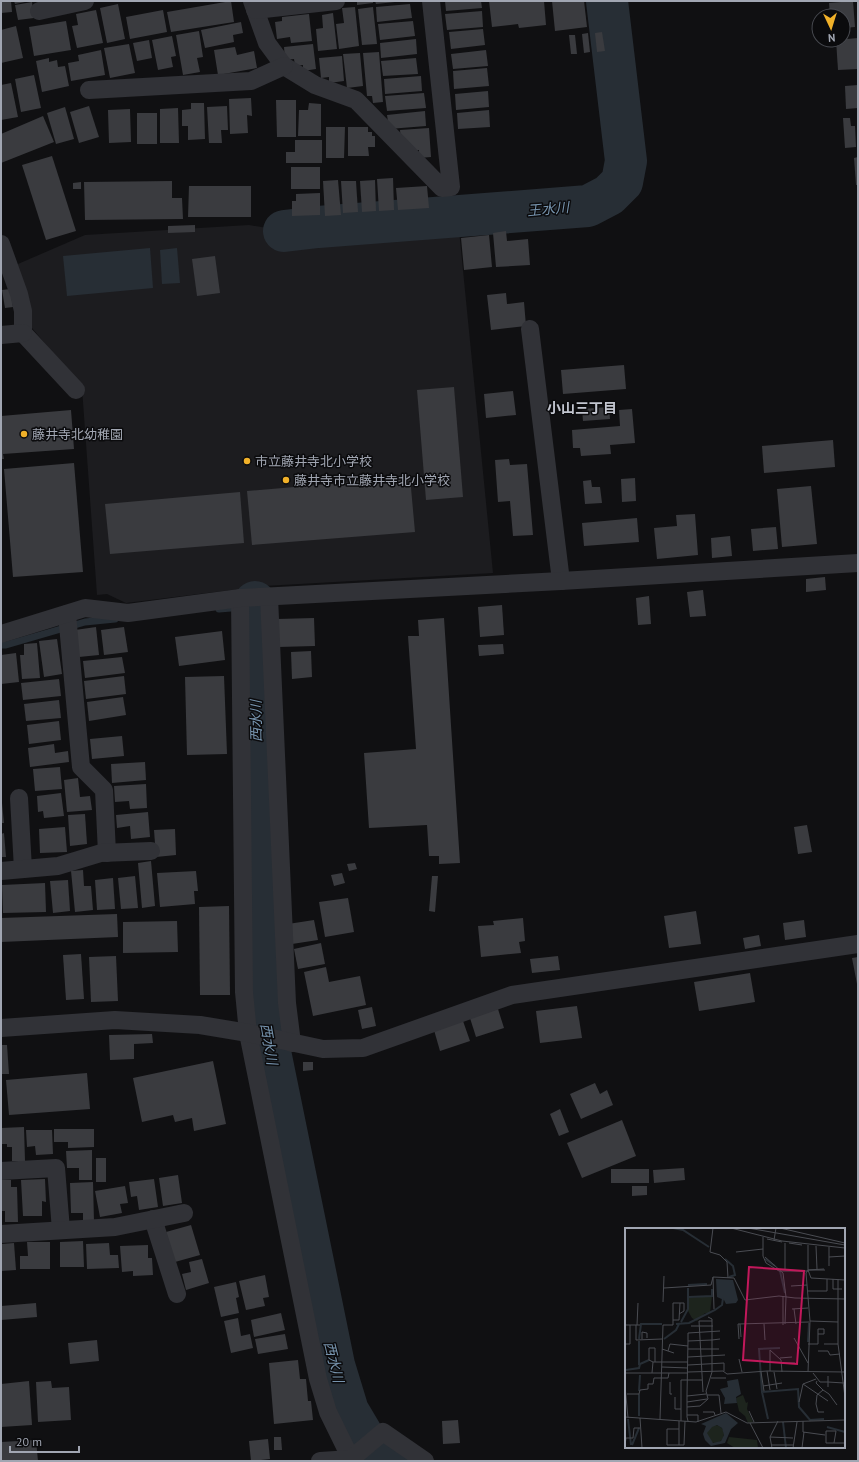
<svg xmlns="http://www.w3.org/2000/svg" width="859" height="1462" font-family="'PT Sans','Noto Sans JP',sans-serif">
<rect width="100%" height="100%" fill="#101012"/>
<polygon fill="#1c1c1f" points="249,225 267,228 282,243 459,230 493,573 264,586 126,603 107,594 97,595 82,388 32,328 28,308 11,267 85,235"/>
<g fill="#272e35">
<polygon points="150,248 153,288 67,296 63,256"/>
<polygon points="177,248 180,283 162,284 160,250"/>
</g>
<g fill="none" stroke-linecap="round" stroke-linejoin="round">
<g stroke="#272e35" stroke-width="7">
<polyline points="219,609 255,606"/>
<polyline points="1,645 6,645 85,622 115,619"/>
</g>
<g stroke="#272e35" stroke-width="42">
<polyline points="284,231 318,227 588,206 609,195 622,182 626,161 607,1"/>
<polyline points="255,602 256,794 260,982 266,1032 334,1365 348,1411 367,1443 392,1461"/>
</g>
</g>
<g fill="#3a3b3f">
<polygon points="1,1 11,1 12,12 1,13"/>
<polygon points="14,1 25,1 25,2 15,4"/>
<polygon points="231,1 234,22 171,32 167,12"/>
<polygon points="357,1 373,1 373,3 357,5"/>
<polygon points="375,1 395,1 395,2 376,4"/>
<polygon points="445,1 481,1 482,8 446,11"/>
<polygon points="489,1 544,1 546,25 519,28 518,24 492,27"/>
<polygon points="552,1 584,1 587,27 555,31"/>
<polygon points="853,1 855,27 843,28 843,16 830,16 829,3"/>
<polygon points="32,2 34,18 18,20 15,5"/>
<polygon points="118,4 125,39 107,43 100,8"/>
<polygon points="410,4 412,18 377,22 376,7"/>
<polygon points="355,7 359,46 339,49 336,24 344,23 342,8"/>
<polygon points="373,7 377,44 362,45 358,9"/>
<polygon points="96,10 103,43 77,48 72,26 78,25 76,14"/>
<polygon points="163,10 167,32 130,39 126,17"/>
<polygon points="482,11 483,27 447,30 445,14"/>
<polygon points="333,13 337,49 318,51 316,29 323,28 322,15"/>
<polygon points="309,14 312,41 291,43 290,37 277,39 275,22 282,21 282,17"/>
<polygon points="66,21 71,50 34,56 29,27"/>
<polygon points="413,21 415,36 380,40 378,24"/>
<polygon points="241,22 243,33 233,35 234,42 205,48 201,30"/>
<polygon points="16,26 23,58 1,63 1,30"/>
<polygon points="483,29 485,45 451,49 449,32"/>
<polygon points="199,31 203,57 197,58 200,72 183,75 176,35"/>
<polygon points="602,32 605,51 597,52 595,33"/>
<polygon points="588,33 590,52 584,53 582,34"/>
<polygon points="569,35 575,35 577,54 571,54"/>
<polygon points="172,36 176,56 171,57 173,67 158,70 152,40"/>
<polygon points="858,38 858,69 838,70 836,40"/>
<polygon points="416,39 417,54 381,58 380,43"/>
<polygon points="149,40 152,58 137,61 133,43"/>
<polygon points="129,44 135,73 110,78 104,48"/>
<polygon points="313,44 316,69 303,71 303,65 295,66 294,59 285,60 284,47"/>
<polygon points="235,47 237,55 254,51 257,68 218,75 214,50"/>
<polygon points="101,50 105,75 71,81 68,63 79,61 78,55"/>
<polygon points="486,50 488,66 453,69 451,54"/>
<polygon points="379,52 383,102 373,103 372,96 367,96 363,53"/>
<polygon points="360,53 363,86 347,88 343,54"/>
<polygon points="342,56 344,81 329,83 329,77 321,78 319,58"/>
<polygon points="49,58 49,62 57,60 58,67 65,66 69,86 42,92 36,61"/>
<polygon points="416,58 418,74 383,76 381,61"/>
<polygon points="487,68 489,86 454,89 453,71"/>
<polygon points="34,75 41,108 21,112 15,79"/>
<polygon points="421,76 422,91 385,94 384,79"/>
<polygon points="11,83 18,117 1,120 1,85"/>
<polygon points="858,85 858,108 846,109 845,86"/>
<polygon points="488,91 489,107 456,110 455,94"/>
<polygon points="424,93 426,108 387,111 385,96"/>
<polygon points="251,98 252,116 247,115 248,133 230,134 229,99"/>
<polygon points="276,100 296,100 296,137 277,137"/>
<polygon points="191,103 204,103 205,139 188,140 188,126 182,126 182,110 191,109"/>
<polygon points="309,103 321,104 321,136 298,136 299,110 308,110"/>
<polygon points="89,106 99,137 79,143 70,112"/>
<polygon points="227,106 228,130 221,130 222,143 209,143 207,107"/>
<polygon points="65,107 74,139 56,144 47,113"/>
<polygon points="178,108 179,143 160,143 160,109"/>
<polygon points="130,109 131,142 109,143 108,110"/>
<polygon points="489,110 490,127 458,129 457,113"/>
<polygon points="425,111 426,126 389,129 387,115"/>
<rect x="137" y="113" width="20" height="31"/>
<polygon points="43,116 54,142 1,163 1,134"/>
<polygon points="843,118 850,118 851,126 855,126 856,147 845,148"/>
<polygon points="326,127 345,127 344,158 326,158"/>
<polygon points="348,127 368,127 368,132 372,132 372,136 375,136 375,147 368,147 369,156 348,156"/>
<polygon points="429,128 431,157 419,158 419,150 412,151 401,141 400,130"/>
<polygon points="295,140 322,140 322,163 286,163 286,152 295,152"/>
<polygon points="52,156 76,231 46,240 22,165"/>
<polygon points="858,157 858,185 856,185 854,158"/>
<rect x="291" y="167" width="29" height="22"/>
<polygon points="393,178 394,210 379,211 377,179"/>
<polygon points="338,180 341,215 325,216 323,181"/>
<polygon points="375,180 376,211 362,212 360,181"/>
<polygon points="172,181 172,198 182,198 183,219 85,220 84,182"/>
<polygon points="341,181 356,181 358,212 343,213"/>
<polygon points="81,182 81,189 73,189 73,183"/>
<polygon points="189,186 251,186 251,217 188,217"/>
<polygon points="427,186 429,208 398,210 396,188"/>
<polygon points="320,193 320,215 292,216 292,201 296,201 296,194"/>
<polygon points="195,225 195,232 168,233 168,226"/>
<polygon points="506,231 507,241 528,239 530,265 496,267 493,233"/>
<polygon points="489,235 492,267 464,270 461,238"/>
<polygon points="215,256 220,293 197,296 192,259"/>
<polygon points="10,289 13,307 5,308 2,290"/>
<polygon points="506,293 507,304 524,302 526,326 491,330 487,295"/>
<polygon points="624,365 626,389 563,394 561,370"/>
<polygon points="454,387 463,497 426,500 417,390"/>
<polygon points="513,391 516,415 486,418 484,394"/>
<polygon points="609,407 610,419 583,421 582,409"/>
<polygon points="632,409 635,443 610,445 611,454 581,456 580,448 573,448 572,430 620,426 619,410"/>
<polygon points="71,410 74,449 3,454 4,459 1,459 1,416"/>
<polygon points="833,440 835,467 764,473 762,446"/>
<polygon points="509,459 510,465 527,464 533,535 513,536 510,501 498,502 495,460"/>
<polygon points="74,463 83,572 13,577 4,469"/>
<polygon points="410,477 415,532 252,545 247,491"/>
<polygon points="635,478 636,501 622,502 621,479"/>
<polygon points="591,480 592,487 600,487 602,503 585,504 583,481"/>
<polygon points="811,486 817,544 782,547 777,489"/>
<polygon points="240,492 244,543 110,554 105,504"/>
<polygon points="695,514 698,555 657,559 654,528 677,526 676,515"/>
<polygon points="637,518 639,542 584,546 582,523"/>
<polygon points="776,527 778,549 753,551 751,529"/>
<polygon points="730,536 732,556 712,558 711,538"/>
<polygon points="825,577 826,590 806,592 806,579"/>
<polygon points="703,590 706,616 690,617 687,592"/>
<polygon points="649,596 651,624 638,625 636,598"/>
<polygon points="502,605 504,635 480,637 478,607"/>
<polygon points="314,618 315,646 278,647 277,619"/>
<polygon points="444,618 460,863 439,864 439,856 429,856 427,825 369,828 364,753 416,749 408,636 419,636 418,620"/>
<polygon points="96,627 99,655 79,657 75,630"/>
<polygon points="124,627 128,652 104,655 101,630"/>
<polygon points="222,631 225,660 179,666 175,637"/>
<polygon points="57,639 62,674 44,677 39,641"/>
<polygon points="37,643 40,678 22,679 20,655 24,655 24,644"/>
<polygon points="503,644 504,654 479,656 478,645"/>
<polygon points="311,651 312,677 292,679 291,652"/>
<polygon points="16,653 19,682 1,684 1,655"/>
<polygon points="122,657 125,673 85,678 83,661"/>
<polygon points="124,676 126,694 86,699 84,681"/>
<polygon points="224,676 227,754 187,755 185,677"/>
<polygon points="59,679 61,696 23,700 21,683"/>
<polygon points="123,697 126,715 89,721 87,702"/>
<polygon points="59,700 61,718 26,721 24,704"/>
<polygon points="59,721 61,740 29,744 27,725"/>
<polygon points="122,736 124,756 92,759 90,739"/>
<polygon points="54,744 55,753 68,751 69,762 30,767 28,748"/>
<polygon points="145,762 146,780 112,783 111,764"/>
<polygon points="60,767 62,789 35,791 33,769"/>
<polygon points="78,778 80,797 90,796 92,810 67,812 64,780"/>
<polygon points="146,784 147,808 130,809 129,801 115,802 114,786"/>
<polygon points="61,793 64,816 44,818 43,811 38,812 37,796"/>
<polygon points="1,803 2,803 4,823 1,823"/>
<polygon points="148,812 150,837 131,839 130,826 117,828 116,815"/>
<polygon points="85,814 87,844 70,846 68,815"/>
<polygon points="807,825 812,852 798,854 794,827"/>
<polygon points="65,827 67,852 40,853 39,829"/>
<polygon points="175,829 176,855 156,857 154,830"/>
<polygon points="4,833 6,857 1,857 1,834"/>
<polygon points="151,861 155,906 142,908 138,863"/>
<polygon points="355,863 357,869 349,871 347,864"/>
<polygon points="83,870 84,886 91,886 93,910 75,912 71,871"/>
<polygon points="196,871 198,891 194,891 195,904 160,907 157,873"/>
<polygon points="342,873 345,883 334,886 331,875"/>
<polygon points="135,876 138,908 121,909 118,878"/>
<polygon points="432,876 438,876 435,912 429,911"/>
<polygon points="113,878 115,909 97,910 95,880"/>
<polygon points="68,880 70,911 53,913 50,881"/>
<polygon points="45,883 46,912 3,913 2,885"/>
<polygon points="348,898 354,932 325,937 319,902"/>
<polygon points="229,906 230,995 200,995 199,907"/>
<polygon points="696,911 701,944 669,948 664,916"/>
<polygon points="117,914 118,937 1,942 1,918"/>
<polygon points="523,918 525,941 519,942 521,953 481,957 478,926 494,925 493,921"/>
<polygon points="314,920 318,940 292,944 288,924"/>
<polygon points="804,920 806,937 785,940 783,923"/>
<polygon points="177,921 178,952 123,953 123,922"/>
<polygon points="759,935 761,946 745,949 743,938"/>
<polygon points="321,943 325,964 298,969 294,949"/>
<polygon points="81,954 84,999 66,1000 63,955"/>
<polygon points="116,956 118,1001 91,1002 89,957"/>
<polygon points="558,956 560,970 532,973 530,959"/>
<polygon points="858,957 858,984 857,984 852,958"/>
<polygon points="326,967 329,982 360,976 366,1005 313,1016 304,972"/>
<polygon points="750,973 755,1002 699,1011 694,982"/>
<polygon points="577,1006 582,1038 540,1043 536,1011"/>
<polygon points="372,1007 376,1026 362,1029 358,1010"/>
<polygon points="498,1009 504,1028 476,1037 470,1018"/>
<polygon points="463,1021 470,1041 440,1051 434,1030"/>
<polygon points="152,1034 153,1043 134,1044 134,1059 110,1060 109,1035"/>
<polygon points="1,1045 7,1045 9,1074 2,1074"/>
<polygon points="213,1061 226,1124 194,1131 192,1118 175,1122 173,1115 142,1122 133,1078"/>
<polygon points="303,1062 313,1062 313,1070 303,1071"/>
<polygon points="87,1073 90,1109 9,1115 6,1080"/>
<polygon points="595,1083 600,1094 607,1090 613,1105 581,1119 570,1094"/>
<polygon points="560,1109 569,1132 559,1136 550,1114"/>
<polygon points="622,1120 636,1156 582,1178 567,1143"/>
<polygon points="24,1127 25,1161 12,1161 12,1147 7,1147 7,1144 1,1144 1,1128"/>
<polygon points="54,1129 94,1129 94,1147 68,1148 68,1142 54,1142"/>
<polygon points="26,1130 52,1130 53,1154 36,1155 35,1146 27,1147"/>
<polygon points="92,1150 92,1180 79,1180 79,1168 67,1168 66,1151"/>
<rect x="96" y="1158" width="10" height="24"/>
<polygon points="684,1168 685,1180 654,1183 653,1170"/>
<rect x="611" y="1169" width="38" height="14"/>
<polygon points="178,1175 182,1203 163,1206 159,1178"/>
<polygon points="45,1179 46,1202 42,1201 42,1216 23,1216 21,1180"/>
<polygon points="154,1179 158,1207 139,1210 137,1196 131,1197 129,1182"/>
<polygon points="1,1180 11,1180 11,1187 17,1187 18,1222 5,1222 5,1211 1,1211"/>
<polygon points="93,1182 94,1222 83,1222 83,1213 71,1213 70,1183"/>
<polygon points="125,1186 128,1203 120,1204 122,1213 100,1217 95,1191"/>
<polygon points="632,1186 647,1186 647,1195 632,1196"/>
<polygon points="191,1225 200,1255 175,1262 166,1232"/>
<polygon points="83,1241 84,1267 60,1267 60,1242"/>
<polygon points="27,1242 50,1242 50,1269 20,1269 20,1256 28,1256"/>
<polygon points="14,1243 16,1270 1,1271 1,1244"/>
<polygon points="109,1243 110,1255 118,1255 119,1268 87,1269 86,1244"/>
<polygon points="148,1245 148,1258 152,1258 153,1275 133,1276 133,1271 122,1272 120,1246"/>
<polygon points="202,1259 209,1283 186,1290 182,1274 191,1272 189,1262"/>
<polygon points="265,1275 269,1297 263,1298 265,1306 246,1310 239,1281"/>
<polygon points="236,1282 239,1297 236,1298 239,1313 221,1317 214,1287"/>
<polygon points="36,1303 37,1317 1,1320 1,1306"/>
<polygon points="281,1313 285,1330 254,1337 251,1320"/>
<polygon points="238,1318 241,1336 250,1334 253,1348 231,1353 224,1321"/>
<polygon points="285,1334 288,1349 258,1354 255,1339"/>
<polygon points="97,1340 99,1361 70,1364 68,1343"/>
<polygon points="298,1360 300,1379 306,1379 308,1401 311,1401 313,1420 274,1424 269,1363"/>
<polygon points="29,1381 32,1425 1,1427 1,1384"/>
<polygon points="51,1381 52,1388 69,1387 71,1420 38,1422 36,1382"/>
<polygon points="458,1420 460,1443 443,1444 442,1421"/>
<polygon points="274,1437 281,1437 282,1450 274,1450"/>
<polygon points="268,1439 270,1459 251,1461 249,1441"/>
<polygon points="36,1440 38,1461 1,1461 1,1442"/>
</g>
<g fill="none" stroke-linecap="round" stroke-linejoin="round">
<g stroke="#313237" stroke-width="18">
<polyline points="252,1 267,43 284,66 315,85 356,100 442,188 451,187 431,1"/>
<polyline points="255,10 336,1"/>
<polyline points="39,11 85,1"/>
<polyline points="89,90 251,81 284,66"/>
<polyline points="1,244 19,294 23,311 23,333 76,390"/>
<polyline points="530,329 561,581"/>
<polyline points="1,335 23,333"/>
<polyline points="269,597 287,1003 292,1043"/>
<polyline points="240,598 244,992 248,1033 318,1379 328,1412 352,1461"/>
<polyline points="67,614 81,767 104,790 107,853"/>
<polyline points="1,634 85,608 128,613 240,598 561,581 858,563"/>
<polyline points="19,798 23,869"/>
<polyline points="1,871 58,866 101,853 151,851"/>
<polyline points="1,1028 115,1020 200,1025 248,1033 323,1049 363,1048 512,995 858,944"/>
<polyline points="1,1171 56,1168 61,1230"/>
<polyline points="153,1219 177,1294"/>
<polyline points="1,1234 115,1227 184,1213"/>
<polyline points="320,1461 351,1459 383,1432 425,1461"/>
</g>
</g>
<g fill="#f1b129" stroke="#0b0b0d" stroke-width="1.5">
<circle cx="24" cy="434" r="4"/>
<circle cx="247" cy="461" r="4"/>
<circle cx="286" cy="480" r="4"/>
</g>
<g text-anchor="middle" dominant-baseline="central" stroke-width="3" stroke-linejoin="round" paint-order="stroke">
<g font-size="13" fill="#a1a6b2" stroke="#0b0b0d" text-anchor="start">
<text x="32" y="434">藤井寺北幼稚園</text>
<text x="255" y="461">市立藤井寺北小学校</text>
<text x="294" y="480">藤井寺市立藤井寺北小学校</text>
</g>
<g font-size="14" font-style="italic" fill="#7794ae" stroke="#0b0b0d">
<text transform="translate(548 209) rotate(-5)">王水川</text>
<text transform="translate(256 721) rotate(-91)">西水川</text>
<text transform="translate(269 1044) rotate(80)">西水川</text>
<text transform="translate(334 1362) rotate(76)">西水川</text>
</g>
<g font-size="14" font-weight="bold" fill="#c2c5cf" stroke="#0b0b0d">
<text x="582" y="408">小山三丁目</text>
</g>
</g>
<g transform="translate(625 1228)">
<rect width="220" height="220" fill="#101012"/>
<path d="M87 68 85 85H80L72 93 67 90 63 83 64 70ZM118 167 121 175 123 174 122 181 128 194 123 195 120 188 114 183 111 170ZM81 206a9 9 0 1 1 18 0a9 9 0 1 1-18 0ZM104 209 132 212 133 220H110L102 215Z" fill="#1d241d"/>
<path d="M91 51 108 52 113 72 111 75 101 76 99 72 92 69ZM113 151 116 166 111 169 112 175 99 176 100 170 95 161 103 159 102 153ZM101 185 113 195 106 201 100 215 86 218 80 212 78 206 81 198 76 196ZM92 197 97 200 99 207 96 213 88 215 82 205 87 199Z" fill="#272e35" fill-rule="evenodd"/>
<path fill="none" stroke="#272e35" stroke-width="2" d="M48 0 58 2 84 19M100 31 108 38 110 47 104 49M140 31 150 38M155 43 160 65M63 57 82 56M64 69 87 68V61M56 94 63 81V60M51 96 64 95 90 82 97 77 98 70M14 111 16 96H37M39 111 51 102 54 96M183 114 184 95M155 120 134 121 137 164 173 161 174 179 180 186 185 192 199 191M14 137V113M1 142 14 140 15 136 24 132M14 163 15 147M137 164 143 191M14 188V166M3 191 6 217M158 194 161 220M202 199 220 204M7 217 14 200"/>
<path fill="none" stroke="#4a4c52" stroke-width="1" d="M88 0 85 24 95 27 102 34 103 50M106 0 157 13 220 20M123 0 220 17M155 0 220 15M138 9V28L141 35 154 43H183M142 11 157 14M149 12 151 0M160 15V42M164 15 177 17M183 17V42L186 50 220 52M191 18 192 41M111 24 138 21M140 29 158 45 161 69 160 96M204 29 220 28M204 38V19M183 42 199 41M208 51V61H217M213 51V116L220 169M166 58 182 57M39 60 86 57 88 49M182 63H202V51M38 74 39 48M89 81 88 49 109 50 120 72 154 68 170 70 220 71M167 81 183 80M169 81 171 96M83 89 87 91V112L95 111M48 92H54L55 75M185 93 213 94M115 96 116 109M139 96 140 112M0 97H15M11 97V112L37 111M12 97 13 75M38 97H48V75H59V83L54 86M158 97V68M66 98H88M169 110 183 135M17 111V104L22 105V110M114 111 113 96 184 94M63 113V105L95 103M0 116H5V97M183 116H193V101H199V106H193M199 116H213M37 121 49 125M63 121H94M43 123 45 116 63 118M193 123H203L205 127 215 126M63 129 100 127M155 130 167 129M114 131 117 144M28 134 24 132V120H30V134M157 135H170M63 137 99 135V143M37 139 63 140M142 143 145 162M145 143V122L156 132 157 144M63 144 98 143 102 146 142 143 220 144M136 144 139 163M149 144 152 161M183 144 185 93 181 45 183 42H200M0 145H63M27 145 28 134H63M188 145 195 154H203V148M86 150H101M192 153 191 155 198 162M45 154V166H47M178 156 203 173M0 158 3 190M138 158 157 155M203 159V154L219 155M78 164 74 93H87M2 166H14L15 162 23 161V156H28L29 150H43L44 145M82 167H94L96 185M62 168 81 166M50 169V181H56M62 174 82 171M174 174 178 156 191 151M62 179 75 178 83 171 81 163 87 144V112L63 113 62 167V189L63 193M124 183 129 194M78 184H89L90 187M199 184H193L191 176 192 167 198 162 204 166 212 177M62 187H73V194M0 189 71 194 101 184 122 195 220 192M15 190 17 220M35 191 38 97M56 193V152H77M178 193V204L200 207M125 195 138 220M54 201H42V217H59L60 193M145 209 168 210M209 215H201V203H211L209 215H220M0 217 1 210H8L9 200H15M54 217V193M146 217H168M147 220 145 209 153 193M168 220 172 194M177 220 179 204"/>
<path fill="#c2185b" fill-opacity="0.15" stroke="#c2185b" stroke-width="2" d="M124 39 179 43 172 136 118 132Z"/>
<rect width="220" height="220" fill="none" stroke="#a1a6b2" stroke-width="2"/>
</g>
<rect width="859" height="1462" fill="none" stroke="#a1a6b2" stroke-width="4"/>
<g transform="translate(831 28) rotate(176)"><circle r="19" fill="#0b0b0d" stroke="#47494f"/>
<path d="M0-3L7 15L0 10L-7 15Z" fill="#f1b129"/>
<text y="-6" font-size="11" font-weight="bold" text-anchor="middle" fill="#a1a6b2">N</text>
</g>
<path d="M10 1446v6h69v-6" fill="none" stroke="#a1a6b2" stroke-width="2"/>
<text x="16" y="1446" font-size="12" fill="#a1a6b2" stroke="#0b0b0d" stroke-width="3" paint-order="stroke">20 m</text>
</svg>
